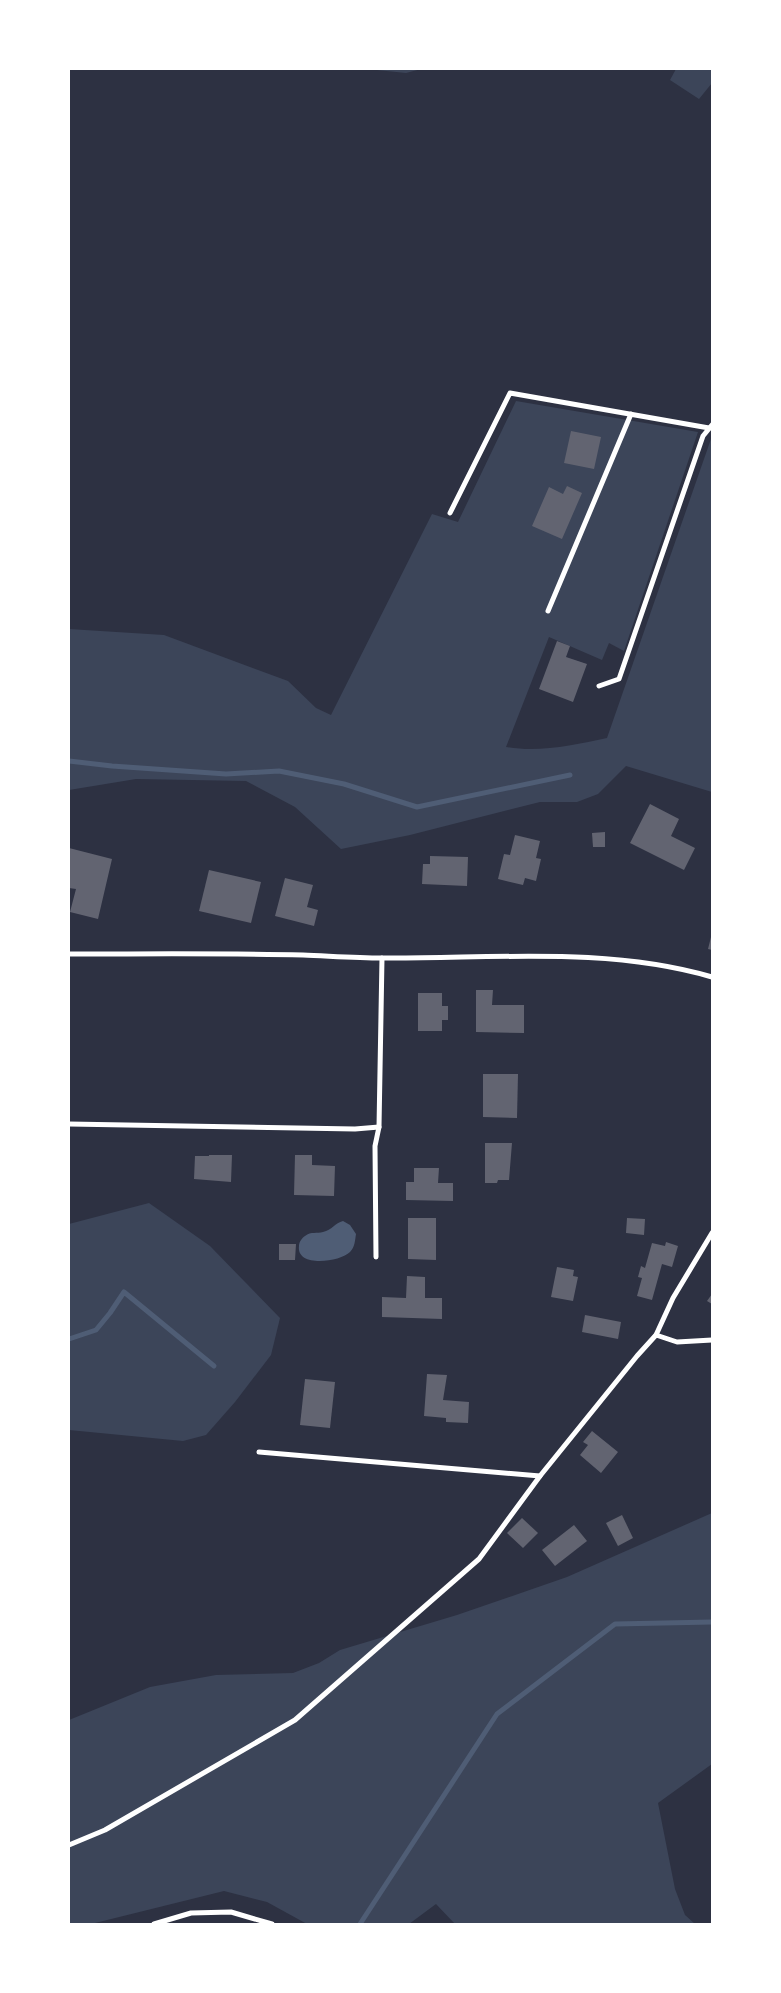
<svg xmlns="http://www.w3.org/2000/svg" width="781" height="1993" font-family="Roboto,sans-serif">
<rect width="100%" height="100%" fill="#2d3142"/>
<g fill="#3c4559">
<polygon points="367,69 421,69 406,73"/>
<polygon points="676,69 712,69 712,83 699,99 670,80"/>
<path d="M516 401 698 432 624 651 609 643 602 660 549 637 506 747C539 753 574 745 607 738L712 436V792L626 766 598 794 577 802H540L410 835 341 849 295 807 246 781 136 779 69 790V629L164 635 288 681 316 708 331 715 432 514 458 522Z"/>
<polygon points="149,1203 210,1246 280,1318 271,1355 235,1402 206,1435 183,1441 69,1430 69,1224"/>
<polygon points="712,1513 712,1764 658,1803 675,1889 685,1915 695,1924 455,1924 436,1904 409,1924 307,1924 267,1902 224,1891 91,1924 69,1924 69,1720 150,1687 216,1675 293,1673 319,1663 340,1650 457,1615 567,1577"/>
</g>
<path fill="#4f5d75" d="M343 1221 350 1225 356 1234C355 1240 355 1247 350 1252 340 1262 296 1268 299 1246 299 1242 302 1238 305 1236 311 1231 317 1234 323 1232 332 1230 335 1223 343 1221Z"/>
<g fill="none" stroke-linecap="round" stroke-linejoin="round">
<g stroke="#4f5d75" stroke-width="5">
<polyline points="69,761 112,766 226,774 279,771 344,784 417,807 570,775"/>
<polyline points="69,1339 96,1330 110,1313 124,1292 214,1366"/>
<polyline points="360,1924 497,1714 615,1624 712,1622"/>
</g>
</g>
<g fill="#626471">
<polygon points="571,431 601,437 594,469 564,463"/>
<polygon points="567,486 582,493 562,539 532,526 549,487 563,494"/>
<polygon points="557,641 570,646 566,657 587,664 573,702 539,689"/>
<polygon points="650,804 679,819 671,836 695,848 684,870 630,843"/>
<polygon points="605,832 605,847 593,847 592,833"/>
<polygon points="515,835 540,841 536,858 541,859 536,881 525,878 523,885 498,879 504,854 510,855"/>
<polygon points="69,848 112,859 98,919 70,912 76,889 69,888"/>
<polygon points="430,856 468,857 467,886 422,884 423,864 430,864"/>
<polygon points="209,870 261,882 251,923 199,911"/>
<polygon points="285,878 313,885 307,907 318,910 314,926 275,916"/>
<polygon points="712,933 712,950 708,949"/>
<polygon points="476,990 493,990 492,1005 524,1005 524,1033 476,1032"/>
<polygon points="418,993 442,993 442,1006 448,1006 448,1020 442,1020 442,1031 418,1031"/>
<polygon points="483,1074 518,1074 517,1118 483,1117"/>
<polygon points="485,1143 512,1143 509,1180 498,1180 497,1183 485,1183"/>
<polygon points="209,1155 232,1155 231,1182 194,1179 195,1156 209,1156"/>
<polygon points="295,1155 312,1155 312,1165 335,1166 334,1196 294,1195"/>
<polygon points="414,1168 439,1168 438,1183 453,1183 453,1201 406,1200 406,1182 414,1182"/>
<polygon points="408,1218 436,1218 436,1260 408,1259"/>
<polygon points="627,1218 645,1219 644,1235 626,1233"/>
<polygon points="666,1242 678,1246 672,1267 662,1264 652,1300 637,1296 642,1278 638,1277 641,1266 645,1268 652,1243 665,1246"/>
<polygon points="279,1244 296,1244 295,1260 279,1260"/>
<polygon points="557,1267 574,1270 573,1276 578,1277 573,1301 551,1297"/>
<polygon points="407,1276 425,1277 425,1298 442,1298 442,1319 382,1317 382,1297 406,1298"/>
<polygon points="712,1294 712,1304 707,1301"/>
<polygon points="585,1315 621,1322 618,1339 582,1332"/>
<polygon points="427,1374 447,1375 443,1400 469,1402 468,1423 446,1422 446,1418 424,1416"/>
<polygon points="305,1379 335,1382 330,1428 300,1425"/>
<polygon points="592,1431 618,1452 601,1473 580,1455 588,1445 583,1442"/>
<polygon points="622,1515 633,1538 618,1546 606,1523"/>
<polygon points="522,1518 538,1533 523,1548 507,1533"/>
<polygon points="574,1525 587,1541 555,1566 542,1550"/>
</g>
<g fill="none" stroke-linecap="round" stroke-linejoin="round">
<g stroke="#fff" stroke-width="5">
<polyline points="450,513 510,393 709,428"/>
<polyline points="548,611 631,414"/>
<polyline points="599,686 619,679 703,436 712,425"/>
<path d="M69 954C147 954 225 953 303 955 329 956 356 958 382 958 491 959 606 946 712 977"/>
<polyline points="69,1124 355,1129 379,1127"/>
<polyline points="376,1257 375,1146 379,1127 382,958"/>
<polyline points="656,1335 677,1342 712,1340"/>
<polyline points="259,1452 540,1476"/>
<polyline points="69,1845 105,1830 295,1720 479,1559 540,1476 637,1356 656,1335 673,1298 712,1233"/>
<polyline points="154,1924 191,1913 231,1912 272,1924"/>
</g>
</g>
<rect width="781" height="1993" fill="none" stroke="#ffffff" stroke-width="140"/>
</svg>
